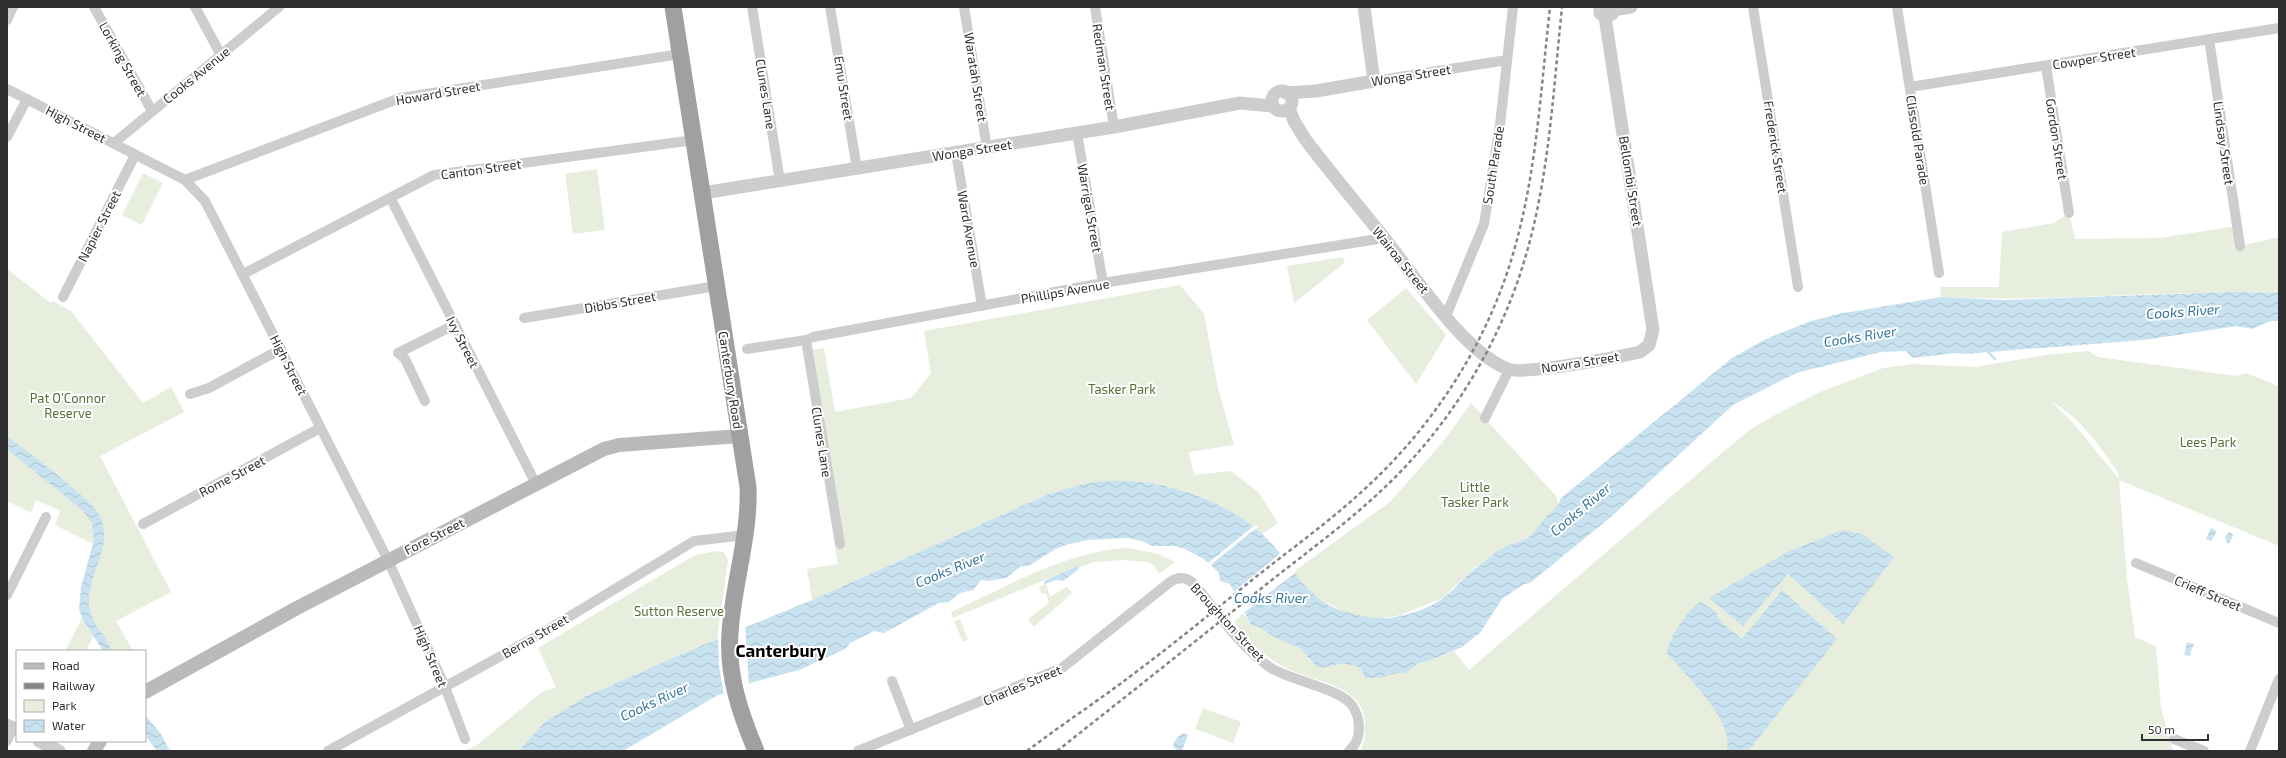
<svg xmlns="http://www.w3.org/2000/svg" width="2286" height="758" font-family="'Exo 2',sans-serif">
<defs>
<pattern id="water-waves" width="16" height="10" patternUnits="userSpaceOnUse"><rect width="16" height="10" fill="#c8e2f0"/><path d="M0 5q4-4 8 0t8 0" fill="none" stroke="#acc2ce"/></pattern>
</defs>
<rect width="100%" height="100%" fill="#fff"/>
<g fill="#e7eedd" fill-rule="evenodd">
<polygon points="597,169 605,230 573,234 565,174"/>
<polygon points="143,173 163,183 142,225 122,215"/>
<path d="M2069 213 2075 239 2160 238 2236 226 2240 246 2279 237V293C2166 290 2054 302 1941 297L1940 287H1999L2002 232 2054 223Z"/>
<polygon points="1342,257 1345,261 1342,265 1294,303 1287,266"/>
<polygon points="7,269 51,303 52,301 71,311 143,403 171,387 184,412 100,456 171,592 116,621 133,651 110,651 98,627 86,651 65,651 82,618 89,611 88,594 101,548 55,525 60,511 36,500 31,513 7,501"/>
<path d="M1180 285 1204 314 1218 388 1234 445 1189 452 1194 475 1231 471 1259 493 1278 523 1262 534C1200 482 1122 469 1046 495L812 600 807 569 838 564 835 546 843 545 813 350 824 348 835 412 911 398 931 373 924 331Z"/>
<polygon points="1406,288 1446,335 1416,384 1367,320"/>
<path d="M2088 351 2098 357 2237 376 2246 373 2279 386V546L2119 480 2127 578 2135 637 2156 646 2161 708 2173 751H1360C1364 744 1365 735 1365 727 1368 685 1313 682 1286 668 1264 657 1248 640 1234 622L1243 613 1251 625 1259 627 1276 638 1287 641 1298 647 1311 662 1326 667C1336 661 1352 663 1361 668L1365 678H1380L1398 673H1405L1419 663 1431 660 1454 651 1469 670 1722 453 1751 429 1773 416 1820 392 1883 368 1912 364 1975 367 2045 355ZM2052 402C2081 418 2099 446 2118 472L2119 479 2074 424Z"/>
<polygon points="1471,403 1556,496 1559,506 1530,537 1503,548 1476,567 1442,598 1401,615 1377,619 1346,613 1316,597 1293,572 1390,502 1442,443"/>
<path d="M1127 548 1159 554 1175 562 1159 574 1154 565 1147 562 1122 560 1094 562 1052 577 953 618 951 612C1007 587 1064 552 1127 548Z"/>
<polygon points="717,551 724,552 728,560 717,639 586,696 545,722 518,751 464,751 477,745 542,692 556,687 538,648 695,555"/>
<polygon points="1046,584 1050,597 1067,587 1072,593 1034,627 1028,619 1049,603 1046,593 1042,594 1039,587"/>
<polygon points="960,619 968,640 963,642 954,621"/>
<polygon points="1203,708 1241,722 1233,743 1195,729"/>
</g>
<g fill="url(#water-waves)">
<path d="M2235 292 2279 293V321H2271L2252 329 2237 326 2144 340 1965 354 1956 353 1912 358 1906 351 1881 352 1796 373 1733 405 1612 516 1530 583 1524 584 1502 599 1480 633 1462 647 1431 660 1419 663 1405 673H1398L1380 678H1365L1361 668C1344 660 1334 666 1318 668L1298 647 1276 638 1259 627 1251 625 1230 584 1220 581 1219 573 1212 566 1202 558 1185 549 1176 546H1152L1142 541 1127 538 1088 540 1069 544 1055 549 1029 566H1021L1006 578 989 581 981 580 973 590 960 593 949 602 939 603 884 633 874 631 850 643 845 649 799 670 754 682 718 695 623 751H518L545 722 586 696 710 642 812 600 1046 495C1067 488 1087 482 1108 481 1162 479 1221 498 1261 533 1297 565 1303 605 1358 615 1368 617 1378 619 1388 618 1405 616 1429 609 1443 598 1456 588 1467 574 1481 564 1488 558 1496 551 1503 548 1511 543 1521 542 1529 537 1536 532 1540 523 1547 516 1553 510 1558 507 1561 498L1732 358 1764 340 1808 322 1838 314 1941 297 2003 300Z"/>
<path d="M7 436C28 453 91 497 101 518 104 527 105 537 103 546 99 566 85 589 90 611 93 626 107 635 111 651H103L82 618 79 609 81 587 94 540 92 523 82 510 7 449Z"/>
<polygon points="2211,528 2217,531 2211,541 2206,539"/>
<polygon points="1843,530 1862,534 1894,557 1843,624 1788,574 1743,626 1709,598 1785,553"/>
<polygon points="2229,532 2233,535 2230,543 2227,543 2225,537"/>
<polygon points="1078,566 1079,569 1063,581 1056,580 1045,584 1044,581"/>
<path d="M1782 590 1837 639 1750 749 1747 751H1726C1737 722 1684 674 1667 653 1666 642 1691 605 1701 602L1715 611 1721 622 1742 639Z"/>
<polygon points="2187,642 2195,645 2192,648 2190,656 2184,655"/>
<polygon points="145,715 161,734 170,751 157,751 145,735"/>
<path d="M1184 733 1188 735 1182 751H1178L1173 747C1173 742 1179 734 1184 733Z"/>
</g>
<g fill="#fff">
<polygon points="1255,525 1258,527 1209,566 1207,564"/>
<polygon points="1282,552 1296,572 1241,615 1231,594"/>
<polygon points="745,625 749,686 724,695 719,666 718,636"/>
</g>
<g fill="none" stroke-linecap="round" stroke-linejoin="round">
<polyline stroke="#c8e2f0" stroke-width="2.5" points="1986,350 1995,359"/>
<g stroke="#cdcdcd" stroke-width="10">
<polyline points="94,7 152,111"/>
<polyline points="195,7 221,55"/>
<polyline points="752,7 780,181"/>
<polyline points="830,7 857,169"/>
<polyline points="964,7 987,148"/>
<polyline points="1095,7 1114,127"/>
<polyline points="1753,7 1798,287"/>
<polyline points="1897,7 1939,273"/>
<polyline points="7,20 13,7"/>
<polyline points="2209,39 2240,246"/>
<polyline points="2046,66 2069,213"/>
<polyline points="1374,81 1507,60"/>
<polyline points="1910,87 2279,28"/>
<polyline points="7,89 185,180 205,201 388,560 445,687 465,739"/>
<polyline points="1077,133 1103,283"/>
<polyline points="7,137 27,99"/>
<polyline points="114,143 279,7"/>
<polyline points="956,153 982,306"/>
<polyline points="185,180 400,98 680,54"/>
<polyline points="391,199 536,484"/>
<polyline points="243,274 434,175 694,140"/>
<polyline points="63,297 135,155"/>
<polyline points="1446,316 1484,224 1500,125 1513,7"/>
<polyline points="524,318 716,286"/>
<polyline points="806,340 840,544"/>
<polyline points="747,349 806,340 813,337 1103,283 1384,238"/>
<polyline points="190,394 209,388 281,349"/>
<polyline points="425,401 405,359 398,353 454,325"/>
<polyline points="1485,418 1509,370"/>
<polyline points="143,524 320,428"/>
<polyline points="2136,563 2279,623"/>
<polyline points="7,595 46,517"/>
<polyline points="892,681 911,730"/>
<polyline points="2174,739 2204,751"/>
<polyline points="7,741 13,728"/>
<polyline points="328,751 539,635 694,541 745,535"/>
<path d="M858 751 1062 668 1170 582C1179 576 1187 577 1195 585 1218 613 1240 647 1271 668 1290 680 1339 689 1351 704 1361 717 1363 739 1349 751"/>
<polyline points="2250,751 2279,679"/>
</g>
<g stroke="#cdcdcd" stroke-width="13">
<polyline points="1600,7 1600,13 1605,17 1612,14 1612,7"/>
<polyline points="1613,10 1631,7"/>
<circle cx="1282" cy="101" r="10"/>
<polyline points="1286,93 1316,91 1374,81 1364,7"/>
<path d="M1289 108 1294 121 1305 139C1333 176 1363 211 1392 248 1420 284 1466 353 1508 369 1524 375 1619 357 1640 352L1649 345 1653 330 1605 17"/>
<polyline points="703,193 1114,127 1240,103 1273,106"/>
<polyline points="7,725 17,730"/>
<polyline points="39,741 59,751"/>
</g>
<g stroke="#bababa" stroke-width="14">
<polyline points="145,692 297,608 604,449 619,445 740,436"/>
<polyline points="94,751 100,741"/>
</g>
<path stroke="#a0a0a0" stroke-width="17" d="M673 7 748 487C750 536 733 584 730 633 727 675 740 713 756 751"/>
<g stroke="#858585" stroke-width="2.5" stroke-dasharray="4 3" stroke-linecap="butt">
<path d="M1027 751C1061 725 1098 701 1132 675 1175 643 1216 609 1257 576 1295 546 1334 518 1369 485 1431 427 1480 353 1507 273 1536 187 1540 96 1550 7"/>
<path d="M1057 751C1124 698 1191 645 1258 591 1300 557 1344 526 1383 489 1447 429 1497 349 1523 265 1549 182 1553 93 1562 7"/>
</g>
</g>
<g text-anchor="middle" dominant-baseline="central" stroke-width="4" stroke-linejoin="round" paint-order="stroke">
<g font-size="13" fill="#303030" stroke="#fff">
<text transform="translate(2094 58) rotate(-9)">Cowper Street</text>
<text transform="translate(123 59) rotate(61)">Lorking Street</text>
<text transform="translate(1104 67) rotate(81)">Redman Street</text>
<text transform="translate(196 75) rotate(-39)">Cooks Avenue</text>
<text transform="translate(1411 75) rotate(-9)">Wonga Street</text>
<text transform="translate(976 77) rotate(81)">Waratah Street</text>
<text transform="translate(844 88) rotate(81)">Emu Street</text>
<text transform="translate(438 93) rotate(-10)">Howard Street</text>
<text transform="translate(766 94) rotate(81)">Clunes Lane</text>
<text transform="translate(76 124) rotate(27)">High Street</text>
<text transform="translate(2057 139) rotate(81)">Gordon Street</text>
<text transform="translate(1918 140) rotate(81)">Clissold Parade</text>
<text transform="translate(2224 143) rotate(82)">Lindsay Street</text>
<text transform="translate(1776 147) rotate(81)">Frederick Street</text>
<text transform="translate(972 150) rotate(-9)">Wonga Street</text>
<text transform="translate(1493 165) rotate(-81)">South Parade</text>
<text transform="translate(481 169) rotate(-8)">Canton Street</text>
<text transform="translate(1631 181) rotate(81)">Bellombi Street</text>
<text transform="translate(1090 208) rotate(80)">Warrigal Street</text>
<text transform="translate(99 226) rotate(-63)">Napier Street</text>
<text transform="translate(969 229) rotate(80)">Ward Avenue</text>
<text transform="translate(1401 260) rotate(51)">Wairoa Street</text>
<text transform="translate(1065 291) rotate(-10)">Phillips Avenue</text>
<text transform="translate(620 302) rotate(-10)">Dibbs Street</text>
<text transform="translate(463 342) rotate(63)">Ivy Street</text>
<text transform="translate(1580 362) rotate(-9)">Nowra Street</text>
<text transform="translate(289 365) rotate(63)">High Street</text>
<text transform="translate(731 380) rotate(81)">Canterbury Road</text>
<text transform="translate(822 442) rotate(81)">Clunes Lane</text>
<text transform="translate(232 476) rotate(-28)">Rome Street</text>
<text transform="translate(434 536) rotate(-27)">Fore Street</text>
<text transform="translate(2208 593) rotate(23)">Crieff Street</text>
<text transform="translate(1228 622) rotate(47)">Broughton Street</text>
<text transform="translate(535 636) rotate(-30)">Berna Street</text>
<text transform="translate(431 656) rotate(67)">High Street</text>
<text transform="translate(1022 685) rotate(-23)">Charles Street</text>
</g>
<g font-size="13" fill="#557138" stroke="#fff">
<text x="1122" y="389">Tasker Park</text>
<text x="68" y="398">Pat O'Connor<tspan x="68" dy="15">Reserve</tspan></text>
<text x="2208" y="442">Lees Park</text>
<text x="1475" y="487">Little<tspan x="1475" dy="15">Tasker Park</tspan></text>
<text x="679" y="611">Sutton Reserve</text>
</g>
<g font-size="14" font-style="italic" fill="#35779b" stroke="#fff">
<text transform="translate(2183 311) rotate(-4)">Cooks River</text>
<text transform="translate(1860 336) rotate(-9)">Cooks River</text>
<text transform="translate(1580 509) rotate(-40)">Cooks River</text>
<text transform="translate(950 569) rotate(-22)">Cooks River</text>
<text x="1271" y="597">Cooks River</text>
<text transform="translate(654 701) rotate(-25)">Cooks River</text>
</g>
<g font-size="17" font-weight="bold" fill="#000" stroke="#fff">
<text x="781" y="650">Canterbury</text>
</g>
</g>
<rect width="2286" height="758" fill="none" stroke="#303030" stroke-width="16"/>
<rect x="16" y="650" width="130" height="92" fill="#ffffff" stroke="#acacac"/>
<rect x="24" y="663" width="20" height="6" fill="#bababa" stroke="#acacac"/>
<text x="52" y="670" font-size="12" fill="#303030">Road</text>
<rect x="24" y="683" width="20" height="6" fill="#858585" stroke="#acacac"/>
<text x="52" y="690" font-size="12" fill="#303030">Railway</text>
<rect x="24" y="700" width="20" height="12" fill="#e7eedd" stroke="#acacac"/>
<text x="52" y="710" font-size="12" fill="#303030">Park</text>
<rect x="24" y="720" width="20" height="12" fill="url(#water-waves)" stroke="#acacac"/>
<text x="52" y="730" font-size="12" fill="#303030">Water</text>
<path d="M2142 734v6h66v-6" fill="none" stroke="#303030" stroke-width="2"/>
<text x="2148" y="734" font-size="12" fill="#303030" stroke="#ffffff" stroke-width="3" paint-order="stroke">50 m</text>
</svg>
